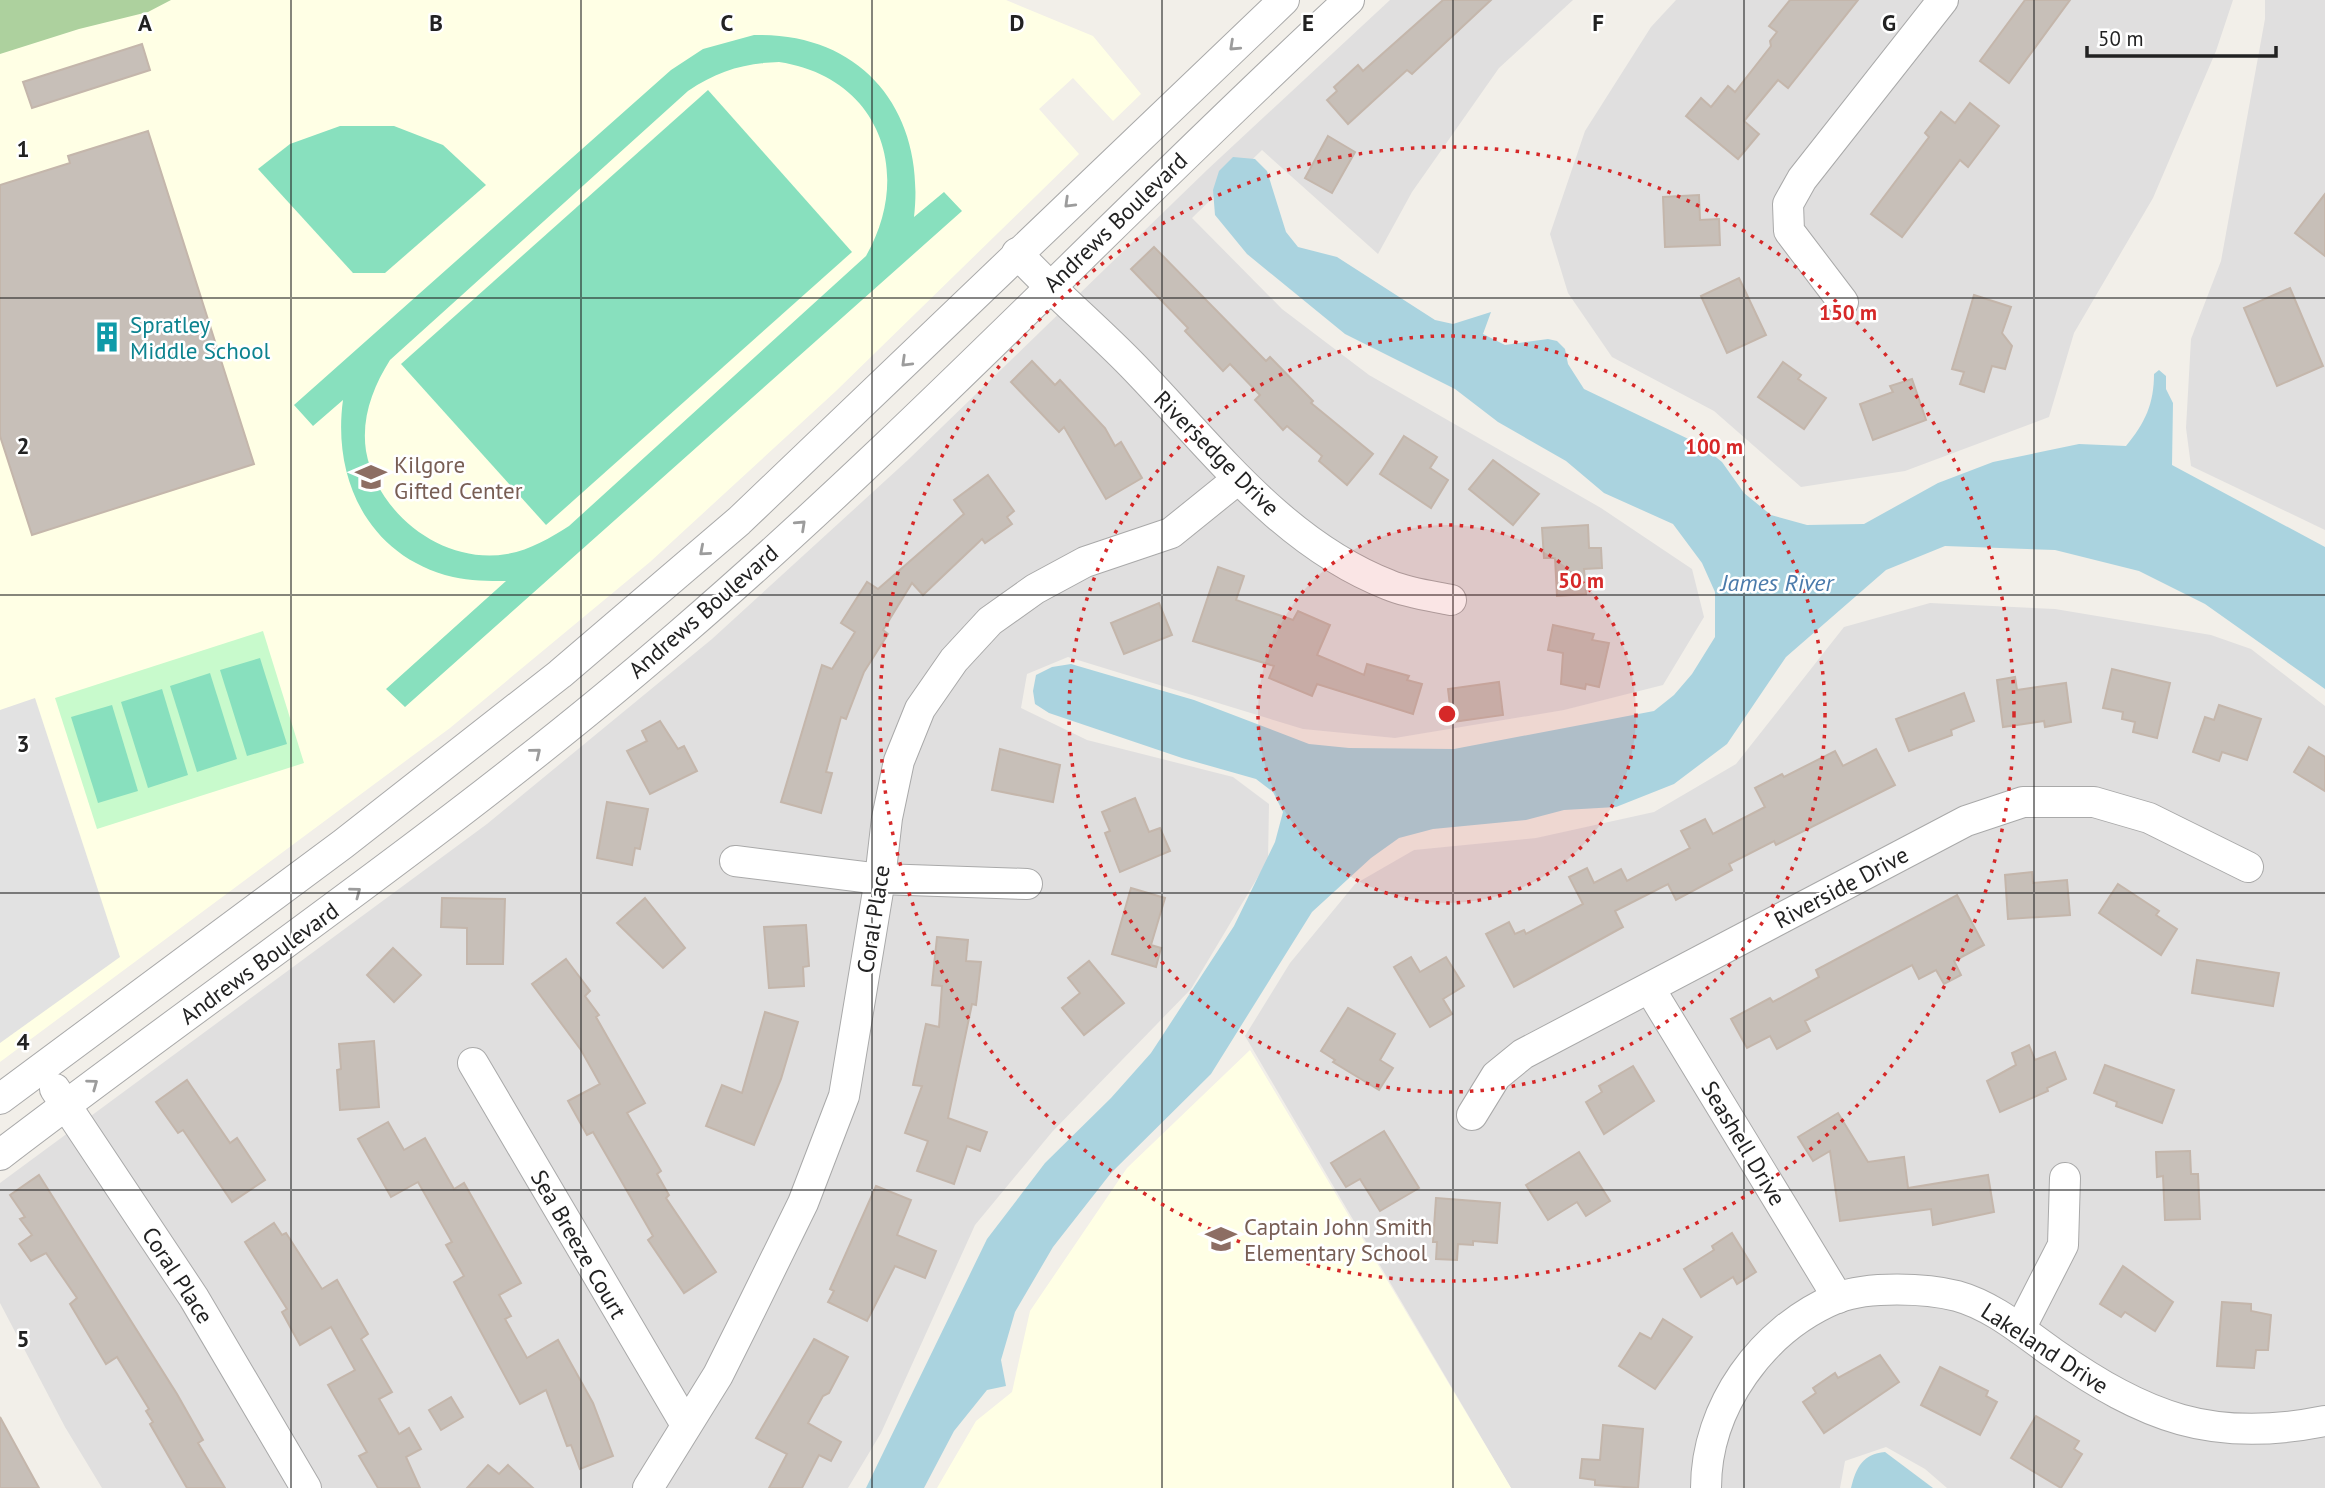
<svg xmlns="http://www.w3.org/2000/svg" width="2325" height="1488" font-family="'PT Sans',sans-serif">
<rect width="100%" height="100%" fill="#f2efe9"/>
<g fill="#e0dfdf">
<polygon points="1390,0 1573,0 1499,68 1412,192 1378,254 1262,150 1192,218 1282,309 1369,375 1601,508 1692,569 1704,617 1663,685 1564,710 1395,738 1303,729 1068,657 1027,674 1021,708 1087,740 1233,777 1269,804 1268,860 1191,989 1052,1132 975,1225 881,1433 848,1488 102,1488 65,1427 0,1303 0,1183 487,824 712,639 909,459 1207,170"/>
<polygon points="1676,0 2233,0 2216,51 2153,198 2074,333 2049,417 1905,471 1801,487 1714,411 1612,357 1568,293 1550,234 1585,131 1651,27"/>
<polygon points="2265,0 2325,0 2325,530 2191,466 2186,428 2191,339 2221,261 2265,19"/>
<polygon points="1930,603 2055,609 2211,635 2251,649 2325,706 2325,1488 1947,1488 1925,1469 1886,1447 1845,1461 1840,1488 1511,1488 1245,1036 1290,963 1355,884 1414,850 1536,838 1654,812 1736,764 1844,627"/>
</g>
<g fill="#ffffe5">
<polygon points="0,0 1006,0 1093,36 1141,94 1113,121 1073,78 1039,109 1079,154 836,391 650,562 450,728 0,1062"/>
<polygon points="1250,1050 1511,1488 937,1488 976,1421 1012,1392 1030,1311 1127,1168"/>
</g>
<polygon fill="#add19e" points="0,0 171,0 148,12 79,29 0,54"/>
<polygon fill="#c8facc" points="263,631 304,763 97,829 55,698"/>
<g fill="#88e0be" fill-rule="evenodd">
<path d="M754 35C863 32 926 112 914 217L944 192 962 211 405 707 386 689 506 581C488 581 470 581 453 577 369 557 332 480 343 400L313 426 294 405 671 70 703 49ZM779 62C879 77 914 172 866 256L569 526C550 538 530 550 507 554 443 565 377 514 366 451 361 418 373 387 390 360L688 91C717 71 744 63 779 62Z"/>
<polygon points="708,90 852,252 546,525 401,364"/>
<polygon points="340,126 394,126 443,145 486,185 385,273 353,273 258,169 290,144"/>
<polygon points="260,658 287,744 247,756 220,670"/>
<polygon points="210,673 237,759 197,772 170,686"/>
<polygon points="162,689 188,775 148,788 121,702"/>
<polygon points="112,705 138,791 98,803 71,717"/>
</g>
<polygon fill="#e2e2e2" points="35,698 120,957 0,1043 0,710"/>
<g fill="#aad3df">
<path d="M1233 157 1255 159 1267 171 1286 232 1298 247 1337 257 1435 320 1453 324 1491 312 1483 334 1505 345 1548 339 1557 341 1565 349 1568 364 1584 389 1701 445 1722 462 1744 493 1771 515 1807 525 1864 524 1938 483 1993 462 2079 444 2126 446C2145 423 2154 404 2154 374L2159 370 2166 376V389L2173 403 2172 465 2325 547V689L2205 604 2139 571 2055 550 1945 546 1886 570 1786 657 1727 744 1674 784 1616 807 1564 810 1526 820 1433 829 1399 838 1371 858 1312 912 1211 1074 1111 1173 1053 1247 1015 1312 1001 1360 1006 1386 987 1390 954 1431 924 1488H866L987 1239 1045 1163 1111 1098 1151 1053 1234 926 1275 842 1283 812 1273 792 1256 779 1182 758 1049 713 1035 704 1033 691 1036 675 1052 667 1071 664 1194 700 1309 744 1349 748 1454 749 1654 711 1674 695 1692 674 1715 637V592L1702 563 1673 524 1604 493 1566 461 1498 422 1455 389 1345 334 1247 254 1215 215 1213 190 1219 171Z"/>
<path d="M1885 1452 1933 1488H1851C1856 1467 1863 1454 1885 1452Z"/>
</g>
<g fill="#c7bfb8" stroke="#c4b6ab" stroke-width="2">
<polygon points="1443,0 1491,0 1412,74 1407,70 1348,124 1327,100 1337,91 1334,87 1358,65 1363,71"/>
<polygon points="1790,0 1858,0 1788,88 1778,80 1744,121 1759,134 1738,159 1686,116 1701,98 1711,107 1728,86 1735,92 1771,46 1770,41 1777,32 1769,26"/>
<polygon points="2025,0 2070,0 2009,83 1980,61"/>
<polygon points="142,44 150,70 32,108 23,82"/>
<polygon points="1970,103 1999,126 1968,167 1960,160 1902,237 1871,214 1929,137 1925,133 1941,112 1955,123"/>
<polygon points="148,131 254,464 32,535 0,436 0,185 70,163 68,156"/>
<polygon points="1328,136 1355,152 1332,193 1305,178"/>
<polygon points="2325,194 2325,256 2295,233"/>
<polygon points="1699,195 1700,220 1719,219 1720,245 1665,247 1663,197"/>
<polygon points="1154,247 1266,361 1270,357 1313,401 1311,403 1373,454 1347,485 1319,461 1322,456 1287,426 1283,430 1255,400 1260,395 1230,364 1223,371 1185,331 1188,328 1131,269"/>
<polygon points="1739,278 1766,335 1727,353 1701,296"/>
<polygon points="2290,288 2323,366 2277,386 2244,308"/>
<polygon points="1974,295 2011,307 2002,333 2012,346 2005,369 1992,366 1984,392 1960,384 1964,372 1952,369"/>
<polygon points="1032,361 1055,385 1060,380 1105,428 1115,446 1121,442 1142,478 1106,499 1064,427 1059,432 1011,382"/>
<polygon points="1783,362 1801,375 1798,379 1826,398 1804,429 1758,397"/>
<polygon points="1912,379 1926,420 1873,440 1860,404 1893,392 1890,386"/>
<polygon points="1404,436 1437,457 1430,468 1448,480 1431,508 1380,474"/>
<polygon points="1493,460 1539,494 1513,525 1469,489"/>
<polygon points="988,475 1014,511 1007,517 1012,524 985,543 982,539 923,595 912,583 883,630 888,634 864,672 846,719 841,717 826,772 832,773 821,813 781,802 822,665 832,669 855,632 841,623 867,582 878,589 964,514 954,500"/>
<polygon points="1588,525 1589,548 1601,548 1602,568 1584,569 1586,594 1557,596 1555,558 1544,558 1542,528"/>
<polygon points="1218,567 1244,576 1236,600 1293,620 1298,611 1330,625 1317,655 1364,675 1367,664 1409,676 1407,680 1422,684 1413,714 1317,684 1312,696 1269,678 1274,666 1193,641"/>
<polygon points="1159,603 1172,635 1124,654 1111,623"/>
<polygon points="1553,625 1594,634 1592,640 1609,643 1599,687 1586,684 1585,689 1561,684 1563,653 1548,650"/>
<polygon points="2112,669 2170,683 2157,738 2133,732 2135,722 2122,719 2123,712 2103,708"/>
<polygon points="2015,677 2017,690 2066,683 2071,722 2045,727 2044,721 2003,727 1997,680"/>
<polygon points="1499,682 1503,715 1452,722 1448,689"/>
<polygon points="1964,693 1974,721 1951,730 1952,735 1909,751 1896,719"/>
<polygon points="2219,705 2261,719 2247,760 2222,752 2219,761 2193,752 2205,717 2214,720"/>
<polygon points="660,721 678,749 684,746 697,771 650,794 627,751 647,741 642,731"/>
<polygon points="2309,747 2325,757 2325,791 2294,772"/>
<polygon points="1000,749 1060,765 1053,802 992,790"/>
<polygon points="1876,749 1895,785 1776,845 1774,841 1729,864 1732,870 1676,900 1668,884 1615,911 1623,927 1514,987 1486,934 1509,922 1515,934 1524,930 1526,934 1583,904 1569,877 1587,868 1594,883 1621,869 1627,881 1690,848 1681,831 1705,819 1713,834 1765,807 1755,788 1782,774 1784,777 1835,751 1843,766"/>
<polygon points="1135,798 1149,832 1160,828 1170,851 1120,872 1105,833 1110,831 1102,812"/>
<polygon points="607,802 648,809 640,849 635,848 632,865 597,858"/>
<polygon points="2032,872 2033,883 2067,880 2070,915 2008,919 2005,875"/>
<polygon points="2118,884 2159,911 2156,915 2177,929 2161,955 2099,913"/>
<polygon points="1131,888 1165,898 1151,945 1161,948 1156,967 1112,954"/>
<polygon points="1957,895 1984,945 1954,961 1961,975 1944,984 1936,970 1919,979 1912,965 1805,1021 1810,1031 1777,1049 1770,1036 1747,1048 1731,1019 1770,998 1773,1002 1819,977 1816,970"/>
<polygon points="442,898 505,899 503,964 467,964 467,928 441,927"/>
<polygon points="645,898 685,948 663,968 617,923"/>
<polygon points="806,925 809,966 803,967 804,986 769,988 764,927"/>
<polygon points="937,937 968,940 966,961 981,962 976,1005 972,1004 948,1118 987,1132 980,1151 967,1146 954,1184 917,1171 928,1141 905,1133 922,1086 913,1085 926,1024 939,1027 942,986 932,985"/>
<polygon points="393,948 421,975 394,1002 367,975"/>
<polygon points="1411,957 1420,972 1446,957 1464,986 1443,999 1452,1014 1430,1027 1394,967"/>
<polygon points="566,959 590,991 585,996 599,1015 596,1017 645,1103 627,1113 661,1171 657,1174 669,1195 666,1198 716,1272 684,1293 648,1240 653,1236 593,1132 587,1135 568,1101 600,1084 581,1050 532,984"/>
<polygon points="2197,960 2279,973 2273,1006 2192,993"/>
<polygon points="1089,961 1124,1003 1084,1035 1062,1008 1080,993 1068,978"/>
<polygon points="1348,1008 1395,1034 1380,1060 1393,1068 1379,1090 1333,1062 1335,1060 1321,1051"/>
<polygon points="765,1012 798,1022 781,1079 754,1145 706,1126 722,1085 742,1093"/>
<polygon points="374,1041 379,1107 340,1110 337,1070 341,1069 339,1044"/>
<polygon points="2029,1045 2035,1060 2055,1052 2066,1079 2047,1088 2048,1091 2000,1112 1987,1081 2016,1065 2012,1053"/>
<polygon points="2105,1065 2174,1090 2162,1123 2116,1106 2117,1102 2094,1093"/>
<polygon points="1633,1066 1654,1101 1604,1134 1586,1102 1602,1092 1599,1086"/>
<polygon points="187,1080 230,1143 237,1138 265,1180 232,1202 183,1130 178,1133 156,1102"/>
<polygon points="1838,1113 1868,1162 1904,1157 1908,1188 1988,1175 1994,1212 1933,1225 1931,1209 1840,1221 1830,1151 1813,1161 1798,1137"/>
<polygon points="388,1122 404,1150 425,1138 454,1189 464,1183 521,1283 499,1295 511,1316 505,1319 527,1358 558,1340 593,1403 613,1456 580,1469 571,1445 567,1446 546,1390 520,1404 454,1282 464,1276 446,1245 452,1242 418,1182 391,1197 358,1139"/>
<polygon points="1384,1131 1419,1188 1380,1211 1360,1179 1346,1187 1331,1163"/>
<polygon points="2190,1151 2191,1174 2198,1174 2200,1219 2165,1220 2163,1176 2157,1177 2156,1152"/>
<polygon points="1579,1152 1610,1201 1586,1216 1577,1202 1548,1220 1526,1185"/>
<polygon points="39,1175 177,1394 203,1440 198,1443 225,1488 187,1488 150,1424 153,1422 146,1411 149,1409 117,1357 106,1364 70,1304 77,1298 46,1253 31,1261 19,1244 32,1235 20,1219 25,1217 10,1195"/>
<polygon points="876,1186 911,1200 897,1235 936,1251 925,1278 895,1266 867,1321 828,1302 834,1291 830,1289"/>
<polygon points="1436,1198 1500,1203 1497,1243 1473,1241 1473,1245 1458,1244 1457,1260 1436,1259 1437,1242 1433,1242"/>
<polygon points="274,1223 282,1235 286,1233 322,1289 337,1280 368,1334 361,1339 392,1392 379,1399 399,1434 409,1428 421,1449 406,1457 420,1488 378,1488 359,1456 367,1452 328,1385 355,1370 331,1327 300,1345 282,1312 287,1309 245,1242"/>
<polygon points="1732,1233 1756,1272 1737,1284 1733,1277 1701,1297 1684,1269 1714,1250 1712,1246"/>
<polygon points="2123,1266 2173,1302 2155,1331 2125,1312 2121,1317 2100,1304"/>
<polygon points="2222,1302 2251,1304 2251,1311 2271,1315 2268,1350 2256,1350 2254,1368 2217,1366"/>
<polygon points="1663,1319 1692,1337 1655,1389 1619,1366 1640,1333 1651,1339"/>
<polygon points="814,1339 848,1357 829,1393 823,1396 808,1423 841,1442 831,1461 819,1455 802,1488 769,1488 787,1454 756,1438"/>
<polygon points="1880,1355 1899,1382 1824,1433 1803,1402 1816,1393 1813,1388 1835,1373 1838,1378"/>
<polygon points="1940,1367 1988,1391 1986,1396 1997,1402 1980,1435 1921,1405"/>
<polygon points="451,1397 463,1417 441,1430 429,1410"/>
<polygon points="2036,1416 2079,1441 2074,1449 2082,1454 2061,1488 2011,1458"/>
<polygon points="0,1417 39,1488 0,1488"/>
<polygon points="1603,1425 1643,1429 1638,1488 1595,1485 1595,1480 1580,1478 1582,1459 1600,1460"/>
<polygon points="488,1465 499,1474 508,1465 533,1488 467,1488"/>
</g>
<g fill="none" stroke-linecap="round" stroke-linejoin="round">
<g stroke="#a9a9a9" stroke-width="32">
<g id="minor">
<path d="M1017 253C1054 293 1095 327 1132 365 1210 445 1281 543 1389 585 1408 593 1431 596 1451 600"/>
<polyline points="1843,302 1789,231 1788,204 1802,179 1943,0"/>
<polyline points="735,861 880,879 1027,884"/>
<polyline points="1650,989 1838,1298"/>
<polyline points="473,1063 686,1425"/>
<polyline points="55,1089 194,1298 306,1488"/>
<polyline points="0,1099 343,844 560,674 739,521 1284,0"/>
<polyline points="1472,1115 1496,1076 1523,1054 1966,821 2023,802 2094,802 2149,818 2248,867"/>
<path d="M0 1155C227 981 465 821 681 633 913 433 1124 208 1349 0"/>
<polyline points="2020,1329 2063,1245 2065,1178"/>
<polyline points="648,1488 718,1375 745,1321 803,1203 844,1096 880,879 887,818 899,761 920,709 954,660 990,621 1035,589 1085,562 1171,533 1238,479"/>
<path d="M1706 1488C1706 1407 1762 1329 1837 1298 1868 1286 1926 1288 1957 1296 1993 1306 2023 1332 2053 1353 2145 1417 2212 1444 2325 1421"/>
</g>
</g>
<use href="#minor" stroke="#fff" stroke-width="30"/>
</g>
<defs><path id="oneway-chevron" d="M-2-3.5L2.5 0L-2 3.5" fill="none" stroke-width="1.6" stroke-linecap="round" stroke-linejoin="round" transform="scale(1.75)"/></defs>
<g stroke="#9c9c9c">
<use href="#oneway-chevron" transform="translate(1234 46) rotate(137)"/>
<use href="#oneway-chevron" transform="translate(1069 203) rotate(136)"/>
<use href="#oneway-chevron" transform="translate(906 362) rotate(136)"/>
<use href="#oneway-chevron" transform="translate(801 525) rotate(-43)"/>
<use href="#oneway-chevron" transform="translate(704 551) rotate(139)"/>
<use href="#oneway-chevron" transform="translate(536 753) rotate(-39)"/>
<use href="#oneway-chevron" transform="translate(356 892) rotate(-37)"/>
<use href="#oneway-chevron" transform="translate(93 1084) rotate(-36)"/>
</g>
<path fill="none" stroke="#222" stroke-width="2" stroke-opacity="0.55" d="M291 0V1488M581 0V1488M872 0V1488M1162 0V1488M1453 0V1488M1744 0V1488M2034 0V1488M0 298H2325M0 595H2325M0 893H2325M0 1190H2325"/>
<circle cx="1447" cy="714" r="189" fill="#d62828" fill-opacity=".12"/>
<g fill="none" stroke="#d62828" stroke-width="3.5" stroke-dasharray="3.5 7">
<circle cx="1447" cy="714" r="189"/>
<circle cx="1447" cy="714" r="378"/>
<circle cx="1447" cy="714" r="567"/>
</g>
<defs>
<g id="building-bare" transform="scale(2.415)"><path d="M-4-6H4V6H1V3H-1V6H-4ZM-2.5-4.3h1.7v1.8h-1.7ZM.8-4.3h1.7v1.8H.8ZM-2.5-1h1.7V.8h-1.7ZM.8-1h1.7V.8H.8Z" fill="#0f9aa8" stroke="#fff" stroke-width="2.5" paint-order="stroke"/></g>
<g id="school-bare" transform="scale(2.415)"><path d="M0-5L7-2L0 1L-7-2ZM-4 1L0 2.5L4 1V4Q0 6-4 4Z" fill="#8d6e63" stroke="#fff" stroke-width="2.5" paint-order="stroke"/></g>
</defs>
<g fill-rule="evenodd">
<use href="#building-bare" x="107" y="337"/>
<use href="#school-bare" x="371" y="477"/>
<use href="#school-bare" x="1221" y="1239"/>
</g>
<g text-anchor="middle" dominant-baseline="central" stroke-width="5" stroke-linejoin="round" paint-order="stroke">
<g font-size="23" fill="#222" stroke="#fff">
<text transform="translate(1115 222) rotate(-44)">Andrews Boulevard</text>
<text transform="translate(1217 453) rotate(45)">Riversedge Drive</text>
<text transform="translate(703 611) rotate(-41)">Andrews Boulevard</text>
<text transform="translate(1841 887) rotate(-28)">Riverside Drive</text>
<text transform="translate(873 919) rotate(-81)">Coral Place</text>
<text transform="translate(259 963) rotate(-36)">Andrews Boulevard</text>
<text transform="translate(1744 1143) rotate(59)">Seashell Drive</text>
<text transform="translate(579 1244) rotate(60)">Sea Breeze Court</text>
<text transform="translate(178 1275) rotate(57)">Coral Place</text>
<text transform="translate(2045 1348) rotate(33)">Lakeland Drive</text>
</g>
<g font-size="23" fill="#0d838f" stroke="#fff" text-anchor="start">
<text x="130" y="324">Spratley<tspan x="130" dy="26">Middle School</tspan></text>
</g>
<g font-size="23" fill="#785e54" stroke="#fff" text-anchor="start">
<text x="394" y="464">Kilgore<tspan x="394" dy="26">Gifted Center</tspan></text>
<text x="1244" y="1226">Captain John Smith<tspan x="1244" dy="26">Elementary School</tspan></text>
</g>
<g font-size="24" font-style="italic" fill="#4a7aab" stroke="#fff">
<text x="1777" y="582">James River</text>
</g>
</g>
<g font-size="23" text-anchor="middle" font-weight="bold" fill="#222" stroke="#fff" stroke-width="5" stroke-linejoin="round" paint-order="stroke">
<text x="145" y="31">A</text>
<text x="436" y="31">B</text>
<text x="727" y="31">C</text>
<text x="1017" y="31">D</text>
<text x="1308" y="31">E</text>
<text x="1598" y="31">F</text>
<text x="1889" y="31">G</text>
<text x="23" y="157">1</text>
<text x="23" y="454">2</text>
<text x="23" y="752">3</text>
<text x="23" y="1050">4</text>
<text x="23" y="1347">5</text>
</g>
<circle cx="1447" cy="714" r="10" fill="#d62828" stroke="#fff" stroke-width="3.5"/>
<g font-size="21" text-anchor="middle" font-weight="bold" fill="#d62828" stroke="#fff" stroke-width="5" stroke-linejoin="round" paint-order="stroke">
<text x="1848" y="320">150 m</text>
<text x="1714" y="454">100 m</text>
<text x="1581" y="588">50 m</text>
</g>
<path d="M2087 46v10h189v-10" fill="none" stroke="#222222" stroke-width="3.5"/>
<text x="2098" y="46" font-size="21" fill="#222222" stroke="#ffffff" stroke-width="5" paint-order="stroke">50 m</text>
</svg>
